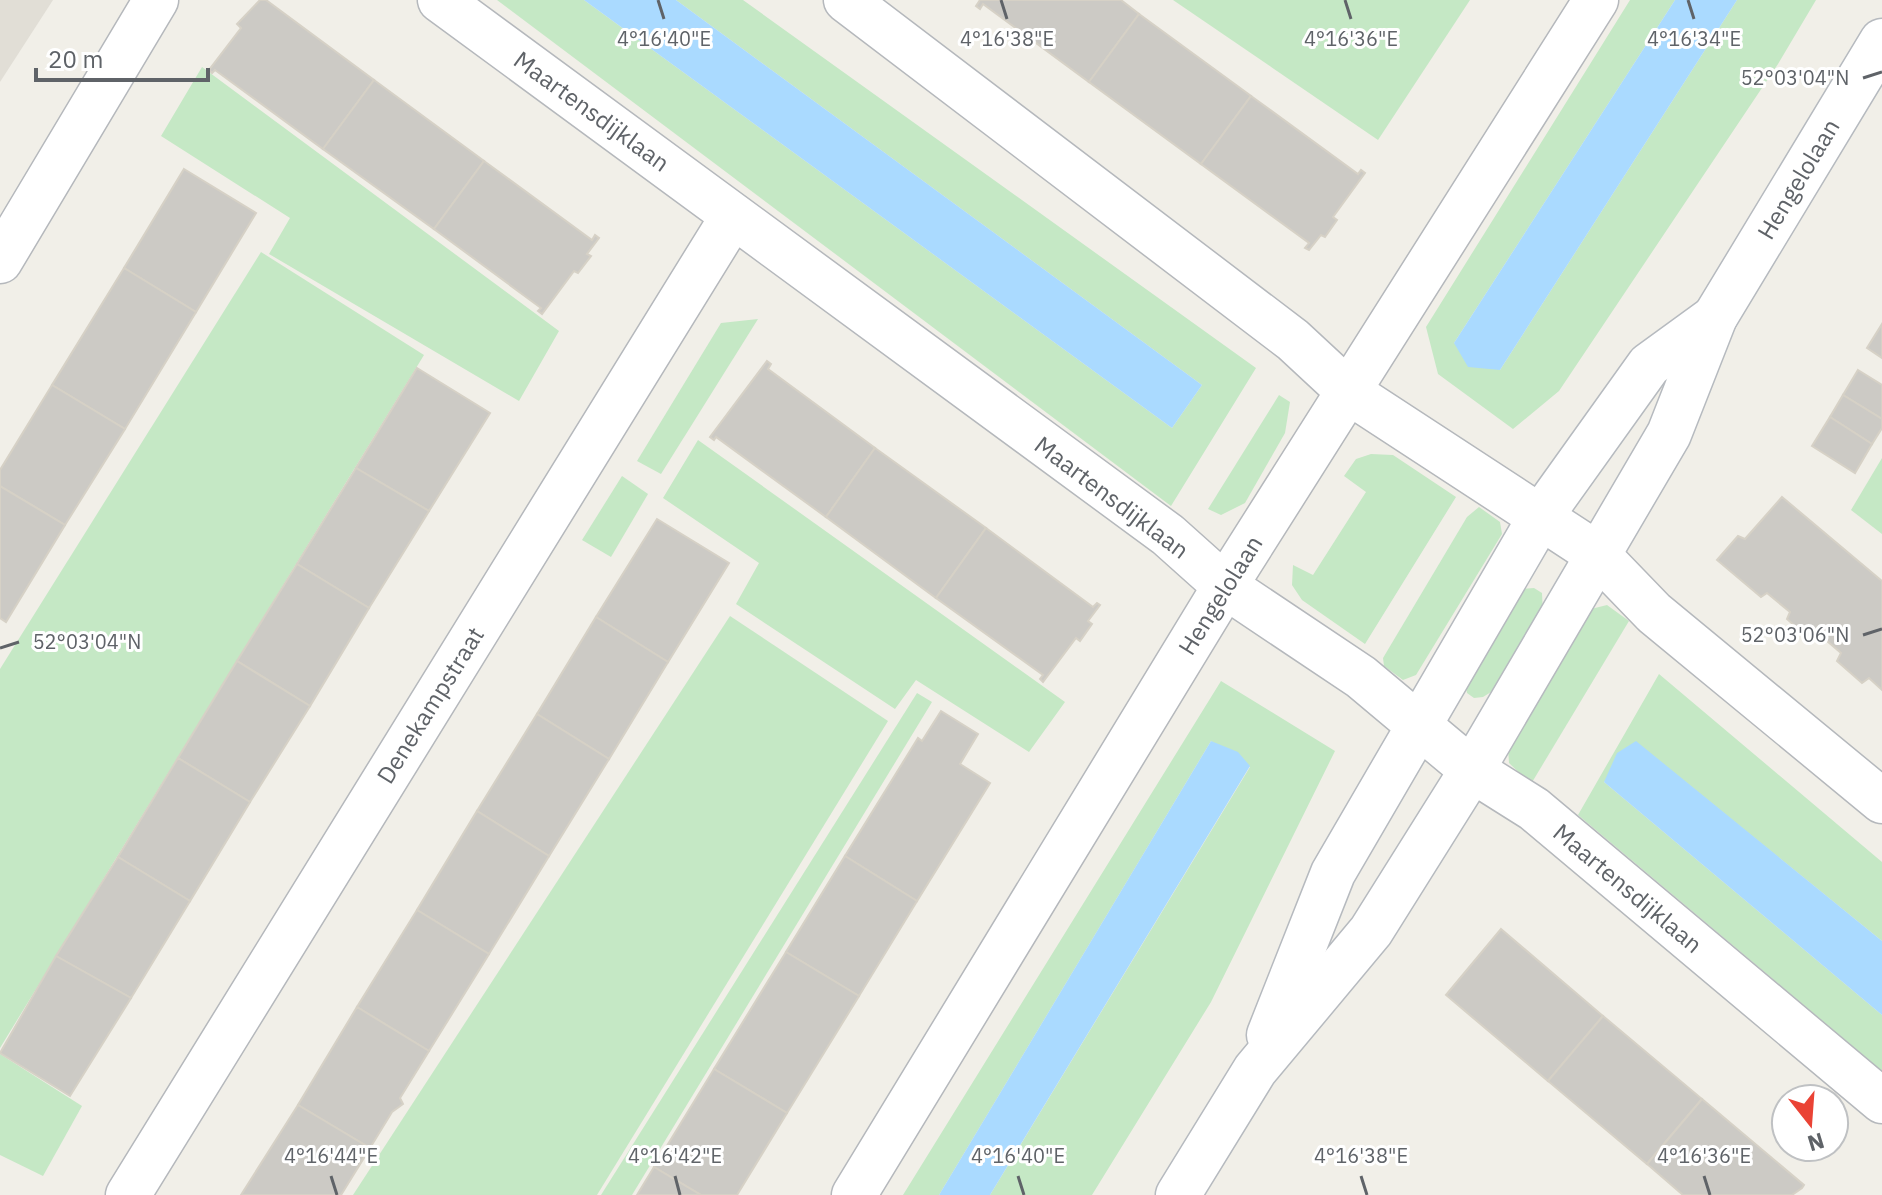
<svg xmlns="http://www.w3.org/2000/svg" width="1882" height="1195" font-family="'IBM Plex Sans',sans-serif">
<rect width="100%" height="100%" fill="#f1efe8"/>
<polygon fill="#e1ded6" points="0,0 53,0 0,82"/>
<g fill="#c5e8c5">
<polygon points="497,0 584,0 1172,428 1202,385 676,0 743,0 1256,368 1171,506"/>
<polygon points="1173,0 1470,0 1378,140"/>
<polygon points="1630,0 1675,0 1454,343 1500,370 1737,0 1816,0 1778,64 1559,391 1513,429 1438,374 1426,327"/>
<polygon points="202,67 559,331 519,401 269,254 290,218 161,136"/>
<polygon points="261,252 424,355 0,1048 0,669"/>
<polygon points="758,319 661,474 637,461 721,323"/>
<polygon points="1279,395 1290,402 1285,433 1245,503 1221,515 1208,509"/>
<polygon points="698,440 1065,702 1029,752 916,680 895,709 736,604 759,563 663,498"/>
<polygon points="1371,454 1393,455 1456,497 1365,644 1302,600 1292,585 1293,565 1313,575 1366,492 1344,476 1356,459"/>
<polygon points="1882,458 1882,534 1851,510"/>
<polygon points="622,476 648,494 611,557 582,540"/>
<polygon points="1479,507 1500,522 1502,534 1416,675 1403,680 1384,666 1383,658 1467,517"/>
<polygon points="1534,588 1542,593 1543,615 1499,687 1483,697 1474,698 1467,693 1465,683 1522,589"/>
<polygon points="1607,605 1629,621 1531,784 1509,763 1508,747 1591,609"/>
<polygon points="730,616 888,721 597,1195 353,1195"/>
<polygon points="1659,674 1882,862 1882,941 1636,742 1604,782 1882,1015 1882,1071 1578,815"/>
<polygon points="1221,681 1335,751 1211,1002 1092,1195 990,1195 1250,767 1211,741 939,1195 903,1195"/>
<polygon points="917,693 932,702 632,1195 601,1195"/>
<polygon points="0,1054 82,1106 43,1176 0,1155"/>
</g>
<g fill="#aadaff">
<polygon points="584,0 676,0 1202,385 1172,428"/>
<polygon points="1675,0 1737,0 1500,370 1468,367 1454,343"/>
<polygon points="1211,741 1238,752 1250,766 990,1195 939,1195"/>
<polygon points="1636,741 1882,941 1882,1015 1604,782 1617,753"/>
</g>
<g fill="#cccac5" stroke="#d6d1c6" stroke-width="2">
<polygon points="260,0 266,0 374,80 323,149 215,70 212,73 209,70 241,28 237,24"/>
<polygon points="980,0 1121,0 1139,14 1089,82 983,4 980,9 976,6"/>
<polygon points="1139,14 1251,96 1201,164 1089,82"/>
<polygon points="374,80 484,161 434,229 323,149"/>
<polygon points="1251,96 1358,174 1361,170 1365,173 1333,217 1337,220 1325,237 1321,235 1309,250 1305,248 1309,243 1201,164"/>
<polygon points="484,161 592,240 595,235 599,238 587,254 591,256 578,273 574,271 542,314 538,311 541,308 434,229"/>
<polygon points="184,169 256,213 196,312 124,268"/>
<polygon points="124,268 196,312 125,429 52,385"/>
<polygon points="1882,324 1882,358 1867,348"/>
<polygon points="767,361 771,364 768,369 875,448 826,517 716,437 714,440 710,437"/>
<polygon points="417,368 490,413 429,511 356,468"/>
<polygon points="1858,370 1882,385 1882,419 1843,395"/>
<polygon points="52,385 125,429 65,525 0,486 0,470"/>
<polygon points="1843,395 1882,419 1882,428 1872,444 1830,417"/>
<polygon points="1830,417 1872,444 1855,473 1812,446"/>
<polygon points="875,448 986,528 936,598 826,517"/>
<polygon points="356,468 429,511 369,608 297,564"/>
<polygon points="0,486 65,525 6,622 0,618"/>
<polygon points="1782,497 1882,581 1882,690 1869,678 1862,683 1837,661 1841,653 1820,635 1812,641 1787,619 1790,612 1767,593 1761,597 1717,560 1738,536 1745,539"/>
<polygon points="657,519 729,563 668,662 596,617"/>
<polygon points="986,528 1093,607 1097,603 1100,605 1088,621 1092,624 1080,641 1076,638 1043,682 1040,679 1043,675 936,598"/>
<polygon points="297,564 369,608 310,706 237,661"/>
<polygon points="596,617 668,662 609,759 537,714"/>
<polygon points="237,661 310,706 250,802 178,758"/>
<polygon points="941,711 978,734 960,764 990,783 917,901 845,856 918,738 922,741"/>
<polygon points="537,714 609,759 549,856 477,811"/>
<polygon points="178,758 250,802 190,901 118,857"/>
<polygon points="477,811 549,856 489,954 417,910"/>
<polygon points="845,856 917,901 859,996 786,952"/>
<polygon points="118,857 190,901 131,998 56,956"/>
<polygon points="417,910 489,954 429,1051 357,1007"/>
<polygon points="1501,929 1603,1016 1548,1081 1446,995"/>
<polygon points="786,952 859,996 787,1113 714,1069"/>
<polygon points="56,956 131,998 70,1096 0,1053"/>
<polygon points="357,1007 429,1051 400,1098 403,1104 392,1112 370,1148 298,1105"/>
<polygon points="1603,1016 1702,1099 1647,1164 1548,1081"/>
<polygon points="714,1069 787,1113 737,1195 701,1195 654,1167"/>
<polygon points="1702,1099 1804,1185 1802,1188 1792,1195 1683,1195 1647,1164"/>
<polygon points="298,1105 370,1148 341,1195 241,1195"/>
<polygon points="654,1167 701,1195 637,1195"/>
</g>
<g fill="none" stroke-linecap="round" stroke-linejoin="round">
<g stroke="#b5b8bc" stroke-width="47">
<g id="street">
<polyline points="440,0 1168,535 1225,586 1361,677 1472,770 1534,809 1882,1101"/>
<polyline points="846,0 1293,340 1349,392 1597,554 1654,613 1882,801"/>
<polyline points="0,261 156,0"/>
<polyline points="128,1195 733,216"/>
<polyline points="854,1195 1225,586 1596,0"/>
</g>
</g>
<g stroke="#b6babf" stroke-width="47">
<g id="secondary">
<polyline points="1269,1035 1333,873 1541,516 1649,365 1715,317"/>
<polyline points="1178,1195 1255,1070 1371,931 1472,770 1669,434 1715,317 1882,41"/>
</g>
</g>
<use href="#street" stroke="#fff" stroke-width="44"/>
<use href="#secondary" stroke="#fff" stroke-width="44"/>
</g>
<path fill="none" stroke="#5f6368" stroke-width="3" d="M658 0 664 19M1001 0 1007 19M1345 0 1351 19M1688 0 1694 19M1863 78 1882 72M1863 635 1882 629M0 648 19 642M331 1176 337 1195M675 1176 680 1195M1018 1176 1024 1195M1361 1176 1367 1195M1704 1176 1710 1195"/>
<g text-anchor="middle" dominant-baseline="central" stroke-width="6" stroke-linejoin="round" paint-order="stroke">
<g font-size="24" fill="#5f6368" stroke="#fff">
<text transform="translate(592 111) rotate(36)">Maartensdijklaan</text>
<text transform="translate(1798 179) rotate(-59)">Hengelolaan</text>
<text transform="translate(1112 497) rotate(37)">Maartensdijklaan</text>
<text transform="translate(1220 595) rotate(-58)">Hengelolaan</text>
<text transform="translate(430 705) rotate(-58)">Denekampstraat</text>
<text transform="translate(1628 888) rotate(40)">Maartensdijklaan</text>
</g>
</g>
<g font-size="20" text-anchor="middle" fill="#5f6368" stroke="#fff" stroke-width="6" stroke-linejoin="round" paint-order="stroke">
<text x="664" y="46">4°16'40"E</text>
<text x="1007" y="46">4°16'38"E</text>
<text x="1351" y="46">4°16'36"E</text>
<text x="1694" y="46">4°16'34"E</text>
<text x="1795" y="85">52°03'04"N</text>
<text x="1795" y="642">52°03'06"N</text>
<text x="87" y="649">52°03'04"N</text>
<text x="331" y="1163">4°16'44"E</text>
<text x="675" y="1163">4°16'42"E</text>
<text x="1018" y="1163">4°16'40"E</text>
<text x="1361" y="1163">4°16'38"E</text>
<text x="1704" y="1163">4°16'36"E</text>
</g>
<g transform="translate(1810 1123) rotate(163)"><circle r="38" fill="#ffffff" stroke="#bfc1c3" stroke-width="2"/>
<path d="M0-6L14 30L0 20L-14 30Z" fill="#ea4335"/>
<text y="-12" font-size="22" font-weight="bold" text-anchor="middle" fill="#5f6368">N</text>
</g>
<path d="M36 68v12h172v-12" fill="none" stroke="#5f6368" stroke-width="4"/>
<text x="48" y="68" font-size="24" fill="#5f6368" stroke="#ffffff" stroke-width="6" paint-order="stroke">20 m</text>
</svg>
